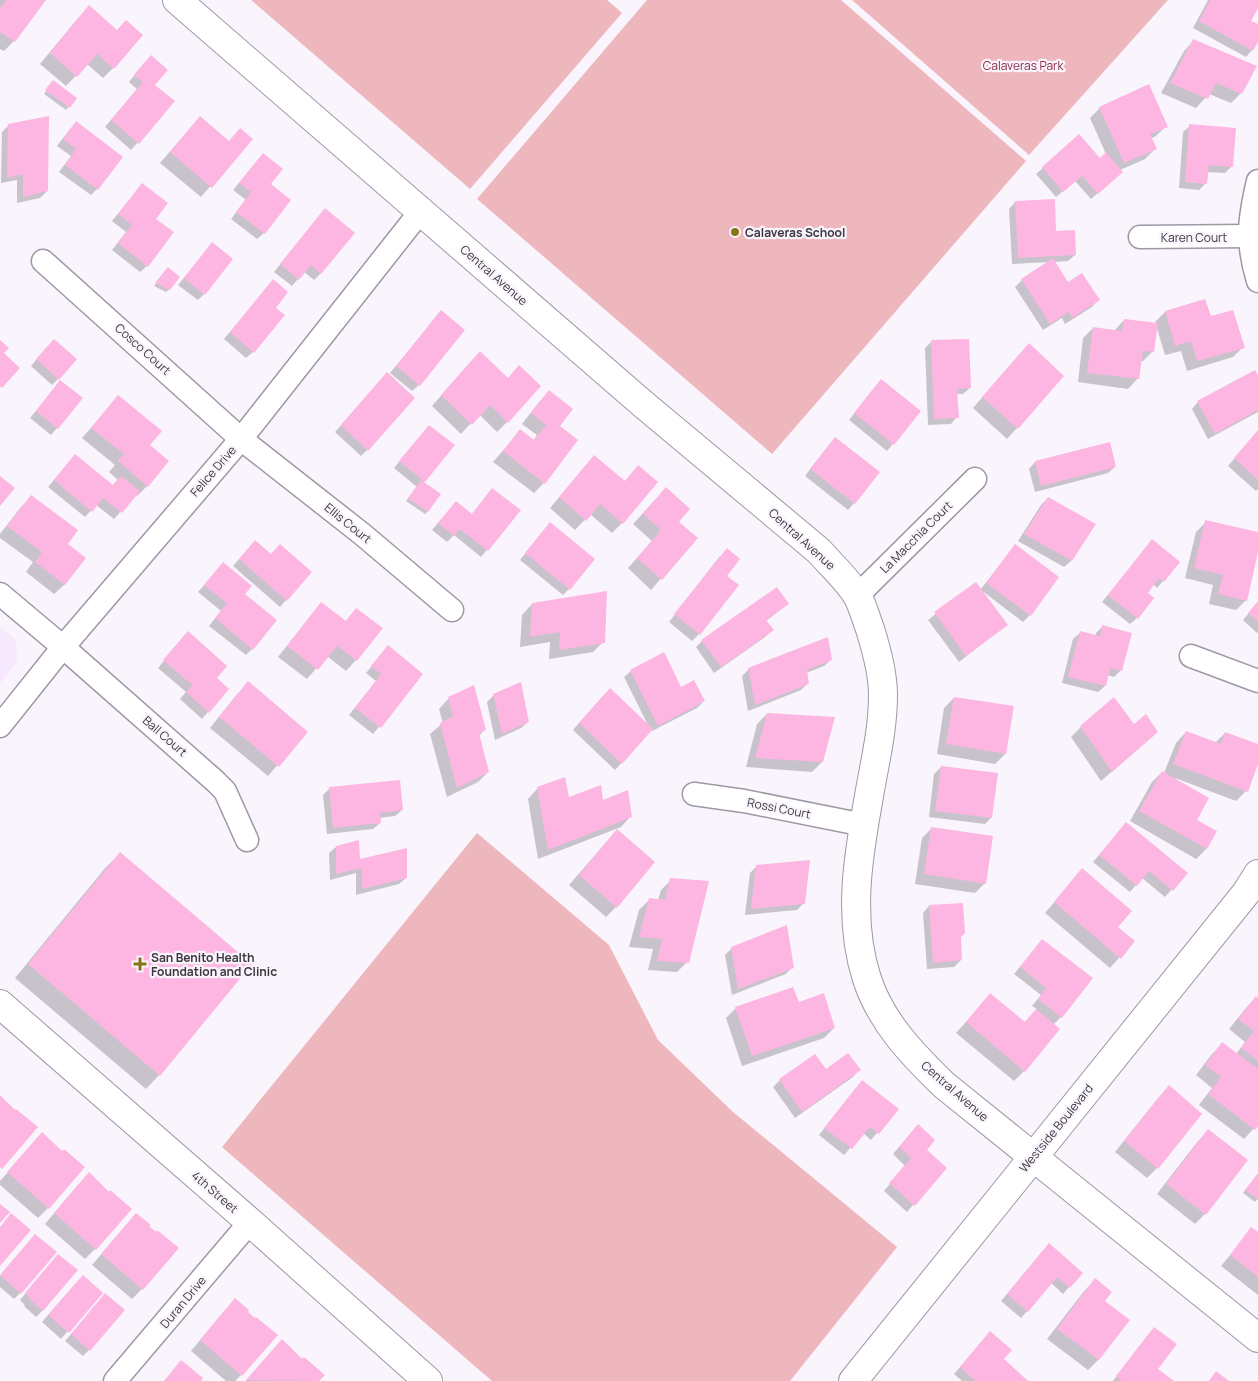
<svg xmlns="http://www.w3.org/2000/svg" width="1258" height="1381" font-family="Manrope,sans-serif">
<rect width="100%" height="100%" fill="#faf4fd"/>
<polygon fill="#f6e8fd" points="0,627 15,639 18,661 0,683"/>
<g fill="#eeb6bd">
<polygon points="251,0 607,0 622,13 470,189"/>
<polygon points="647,0 841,0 1026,161 772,454 477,199"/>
<polygon points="852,0 1168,0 1029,155"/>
<polygon points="477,833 609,945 658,1040 733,1112 897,1247 790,1381 492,1381 222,1147"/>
</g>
<g fill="#0003">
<polygon points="0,0 45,0 14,41 4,51 0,49"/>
<polygon points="1208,0 1258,0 1258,6 1250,21 1258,26 1258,39 1252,50 1246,57 1193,28"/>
<polygon points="79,17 116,31 126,21 113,68 103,78 87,64 66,86 40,64"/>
<polygon points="1194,40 1241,93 1231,103 1209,94 1196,108 1161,93 1184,51"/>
<polygon points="144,63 154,85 173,102 131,150 105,127 137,89 129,82"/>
<polygon points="52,83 76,98 66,110 44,94"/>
<polygon points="1100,108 1166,126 1156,136 1150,139 1155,149 1145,159 1120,170 1115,178 1091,199 1075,181 1056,197 1036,174 1079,136 1100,160 1106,154 1090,118"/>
<polygon points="200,117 228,142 251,139 201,197 160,163"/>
<polygon points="8,126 47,191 40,198 17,203 17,180 1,183 2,132"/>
<polygon points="1190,126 1232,166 1225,173 1207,172 1206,183 1199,190 1179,188 1183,132"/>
<polygon points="70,129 97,189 91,195 59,172 71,156 57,146"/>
<polygon points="263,154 264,233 257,239 231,219 246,200 233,190"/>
<polygon points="142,184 154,219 147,266 140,272 112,250 126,232 112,221"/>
<polygon points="1015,202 1075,255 1068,261 1054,262 1068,284 1098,300 1092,307 1065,324 1062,318 1043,330 1015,287 1022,280 1049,262 1012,264 1009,209"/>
<polygon points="319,217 321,273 314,280 304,272 292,286 274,272"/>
<polygon points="212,244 204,294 198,300 178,285"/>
<polygon points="165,272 170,289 166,292 154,286"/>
<polygon points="267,288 274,308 253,352 246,358 224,339"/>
<polygon points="1165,312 1243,347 1233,357 1187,371 1181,351 1165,355 1156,325 1153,351 1143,361 1140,361 1138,378 1128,389 1078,382 1083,338 1093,328 1114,331 1124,320 1156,324 1155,322"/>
<polygon points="435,319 419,385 412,391 390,373"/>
<polygon points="932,341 970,388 963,394 956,394 957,417 951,424 928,425 925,348"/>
<polygon points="47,347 58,379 52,385 31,366"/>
<polygon points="1019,355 1063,376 1007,439 973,408"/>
<polygon points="470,363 507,422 497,432 479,414 461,434 432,406"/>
<polygon points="1258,378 1258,412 1208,439 1192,409 1198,402"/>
<polygon points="381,380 367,450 361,456 335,432"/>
<polygon points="875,387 893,444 887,451 849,420"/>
<polygon points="54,389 57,428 51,435 30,418"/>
<polygon points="549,392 558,426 544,483 534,493 493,462 520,431 533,441 537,435 522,424 539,402"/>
<polygon points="118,397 149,445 147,486 137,496 135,495 114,519 96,505 85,517 48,487 69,462 112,486 118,480 109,472 115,465 82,438"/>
<polygon points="429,426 453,445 423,483 428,511 425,514 406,501 417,487 394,468"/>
<polygon points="1258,431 1258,489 1256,491 1228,466"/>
<polygon points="829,445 854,503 848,510 805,476"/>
<polygon points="594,457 624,482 638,467 622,523 612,533 590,514 575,530 550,508"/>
<polygon points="1035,462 1115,467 1108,473 1035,492 1029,469"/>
<polygon points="666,488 678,522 696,538 651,590 628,568 652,541 633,524"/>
<polygon points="492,490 519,510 481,557 454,535 447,542 432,530 450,509 471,515"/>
<polygon points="31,497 66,544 65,584 54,594 26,572 33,562 0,538 0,534 21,507"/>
<polygon points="1048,498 1094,525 1071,561 1064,567 1018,541 1041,505"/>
<polygon points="1206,522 1258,534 1258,547 1246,600 1236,610 1209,604 1213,585 1185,578 1196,532"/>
<polygon points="544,530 569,589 563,595 520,560"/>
<polygon points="1152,541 1163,581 1157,588 1153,584 1146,593 1137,618 1130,624 1102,602"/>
<polygon points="1015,546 1030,615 1023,622 981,590 1006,625 959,662 928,620 975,583 980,590"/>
<polygon points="248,549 270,555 310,572 280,607 233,566"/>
<polygon points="720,556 725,576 699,634 692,641 669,622"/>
<polygon points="223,564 252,649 246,655 209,626 221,611 198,592"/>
<polygon points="1258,602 1258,632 1257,633 1243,620"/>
<polygon points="322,604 345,622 357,609 381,628 356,660 346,671 327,656 307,679 278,657 312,614"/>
<polygon points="532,604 603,642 593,652 549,659 550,642 520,647 522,615"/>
<polygon points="788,604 766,621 772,630 765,637 714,673 696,647 702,641"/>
<polygon points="1103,626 1121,670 1114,677 1107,675 1105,686 1098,692 1062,683 1073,639 1080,633 1095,636 1096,633"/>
<polygon points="182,639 215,678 208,712 202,719 180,699 186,692 158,668"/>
<polygon points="388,647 422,674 373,734 349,715 376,681 366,673"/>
<polygon points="831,660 824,666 806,673 808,683 801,690 748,711 742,676 749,669"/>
<polygon points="631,671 681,688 704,701 697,708 652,731 651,730 615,770 573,730 603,696 649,727 624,677"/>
<polygon points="238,693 306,732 268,776 210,728"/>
<polygon points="494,695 528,722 521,728 495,740 487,702"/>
<polygon points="449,698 484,730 479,736 488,772 478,782 447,797 430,734 443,723 439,709"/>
<polygon points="954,698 1005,754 995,764 937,754 944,708"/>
<polygon points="767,714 822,762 812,772 746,767 757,724"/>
<polygon points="1134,726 1157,732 1101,781 1071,737 1081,727"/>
<polygon points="1186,732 1215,743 1225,733 1258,746 1258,760 1246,791 1236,801 1175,778 1195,820 1215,832 1206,849 1196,859 1130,821 1152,782 1162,772 1164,773 1176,743"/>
<polygon points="941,767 991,818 985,824 929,817 934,774"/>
<polygon points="330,788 402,810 395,816 379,818 380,823 373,829 327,834 323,795"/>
<polygon points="538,788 568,799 602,802 631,816 621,827 538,859 528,799"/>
<polygon points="1126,824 1186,873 1165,897 1142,878 1130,892 1093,862"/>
<polygon points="932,828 985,883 975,893 915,884 922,838"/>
<polygon points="617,830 616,907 606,917 569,885"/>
<polygon points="336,847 359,861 406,878 399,884 356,895 356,873 330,880 329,853"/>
<polygon points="120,854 250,964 159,1075 146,1089 15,978 106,867"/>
<polygon points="757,866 803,904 797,910 745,915 750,873"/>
<polygon points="1082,870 1116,927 1133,942 1110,968 1045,913"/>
<polygon points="671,880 687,962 677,972 648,970 653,949 629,947 639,910 649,900 658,900 661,890"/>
<polygon points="929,906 960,937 961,960 954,967 927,969 923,913"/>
<polygon points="1042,940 1061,1017 1053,1025 1024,1071 1014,1081 956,1033 990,995 1024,1023 1037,1009 1032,1006 1041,995 1014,974"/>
<polygon points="732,948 792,967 786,974 732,995 725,955"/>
<polygon points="1256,997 1258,999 1258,1124 1244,1139 1199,1105 1212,1088 1196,1075 1212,1054 1222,1044 1236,1054 1245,1042 1229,1029 1246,1008"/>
<polygon points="798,1003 834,1028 824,1038 742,1066 726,1018 736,1008"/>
<polygon points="815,1055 826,1070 859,1070 853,1077 795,1118 773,1087 780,1080"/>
<polygon points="1169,1087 1157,1168 1147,1178 1115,1152 1159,1097"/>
<polygon points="856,1089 897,1109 871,1140 863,1133 844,1155 819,1135"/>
<polygon points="1209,1131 1205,1214 1195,1224 1157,1194 1198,1141"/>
<polygon points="912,1132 925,1150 945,1168 907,1212 884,1191 905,1166 893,1154"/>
<polygon points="42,1134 48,1208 38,1218 0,1185 0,1181"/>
<polygon points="1258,1174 1258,1198 1255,1202 1243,1193"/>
<polygon points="79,1184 109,1193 95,1249 85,1259 45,1224"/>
<polygon points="136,1214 142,1289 132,1299 92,1265"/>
<polygon points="1252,1229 1258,1234 1258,1295 1221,1266"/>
<polygon points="29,1242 20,1293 14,1299 0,1287 0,1276"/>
<polygon points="1042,1252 1069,1287 1063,1294 1051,1283 1021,1318 1001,1301"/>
<polygon points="52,1262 43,1310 36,1317 24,1306 25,1305 20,1300"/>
<polygon points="1095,1280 1103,1302 1128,1320 1098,1360 1088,1370 1047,1339 1085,1290"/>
<polygon points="76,1283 101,1293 61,1339 42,1322"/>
<polygon points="99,1302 89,1350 83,1356 65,1341"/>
<polygon points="225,1310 241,1375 235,1381 226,1381 191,1351"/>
<polygon points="1148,1335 1156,1369 1172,1381 1113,1381"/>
<polygon points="984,1339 1003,1360 1026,1381 962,1381 954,1374"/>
<polygon points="272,1351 302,1360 323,1375 318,1381 246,1381"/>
</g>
<g fill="#fcb6e1">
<polygon points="6,0 46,0 15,42 0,32 0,8"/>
<polygon points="1210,0 1258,0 1258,8 1251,21 1258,24 1258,42 1253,51 1199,21"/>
<polygon points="89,5 117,30 126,20 143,35 114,69 97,54 77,77 50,53"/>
<polygon points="1193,39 1257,66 1242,94 1216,83 1208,99 1170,83"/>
<polygon points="151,55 168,70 155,85 175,101 139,144 111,120 143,82 134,75"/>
<polygon points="53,80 77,98 70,108 45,90"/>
<polygon points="1149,84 1168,127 1150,134 1157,149 1124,163 1099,107"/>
<polygon points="49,116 48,191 23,197 23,174 7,178 8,124"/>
<polygon points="200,116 229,141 240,128 253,139 212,188 170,152"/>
<polygon points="76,121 123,157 98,190 65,165 76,149 63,139"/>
<polygon points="1189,124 1236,128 1233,167 1209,165 1207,184 1185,182"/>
<polygon points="1079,134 1100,158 1106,152 1123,172 1098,194 1082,176 1063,192 1042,167"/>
<polygon points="263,153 283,169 271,184 291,200 265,234 236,212 251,192 239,183"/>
<polygon points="142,183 168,203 156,219 174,232 148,267 118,243 132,225 118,214"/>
<polygon points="1055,199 1056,231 1075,230 1076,255 1018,258 1015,201"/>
<polygon points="325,208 355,233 321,274 311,265 299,280 280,264"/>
<polygon points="212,242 233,259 205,295 184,278"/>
<polygon points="1053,258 1068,282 1082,273 1100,300 1072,318 1069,312 1050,324 1021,279"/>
<polygon points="168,267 180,277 170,290 155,283"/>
<polygon points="273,279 288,292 276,308 285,315 254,353 230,332"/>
<polygon points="1205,299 1211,316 1233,310 1245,348 1197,361 1191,341 1175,346 1165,311"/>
<polygon points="441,310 465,330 420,386 396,366"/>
<polygon points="1124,319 1158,323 1154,352 1143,351 1139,379 1087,373 1093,327 1122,331"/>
<polygon points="54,339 77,359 59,380 36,359"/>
<polygon points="969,339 971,388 957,389 959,418 934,419 931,340"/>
<polygon points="0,340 9,348 4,353 20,368 2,388 0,386"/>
<polygon points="1029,343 1064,376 1018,429 982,397"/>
<polygon points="480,351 508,378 519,365 541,386 508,423 490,405 472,425 441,395"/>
<polygon points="1255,370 1258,376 1258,410 1215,434 1197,401"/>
<polygon points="387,372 415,398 368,451 341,425"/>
<polygon points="881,379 921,411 894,445 854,413"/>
<polygon points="60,380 83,398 58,429 36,411"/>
<polygon points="549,390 573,409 560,426 578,440 545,484 503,451 520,429 534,440 546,425 531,413"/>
<polygon points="118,395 162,431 150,445 169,461 148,487 118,461 124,454 91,428"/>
<polygon points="429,425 455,445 425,482 399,461"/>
<polygon points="1258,430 1258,480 1234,458"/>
<polygon points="835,437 880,472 855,504 810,469"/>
<polygon points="1110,442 1116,467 1041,486 1035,461"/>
<polygon points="75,454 113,485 121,476 140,491 122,513 103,498 92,512 54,480"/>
<polygon points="594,455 625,481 638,465 658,482 623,524 600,504 586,521 559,497"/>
<polygon points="0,476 15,488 0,506"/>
<polygon points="421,480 441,494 428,512 408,498"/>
<polygon points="666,487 690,509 679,522 698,538 662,580 637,558 661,530 643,514"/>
<polygon points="492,488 521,510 488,551 460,529 454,536 438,523 456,501 472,514"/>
<polygon points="31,495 78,530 68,544 86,558 65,585 35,562 42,552 7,526"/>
<polygon points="1048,497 1096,524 1072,561 1024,534"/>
<polygon points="1205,520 1258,532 1258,552 1247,601 1218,594 1223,575 1194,568"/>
<polygon points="550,522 595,559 570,590 525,553"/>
<polygon points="1152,539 1180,562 1164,582 1159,578 1148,593 1154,598 1138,619 1108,595"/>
<polygon points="255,540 271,554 280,544 312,572 287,601 239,559"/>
<polygon points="1015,544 1059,577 1031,616 986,583"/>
<polygon points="727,548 740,559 727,576 739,585 700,635 674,614"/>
<polygon points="223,562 252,586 245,594 277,620 253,650 215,618 227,603 204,585"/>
<polygon points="976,582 1008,625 966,656 934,612"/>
<polygon points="777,587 789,604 766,620 774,630 721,667 701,640"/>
<polygon points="607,591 605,643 559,650 560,632 530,637 532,603"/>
<polygon points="1258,601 1258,622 1248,613"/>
<polygon points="321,602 346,621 356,608 383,628 357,661 337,646 318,670 287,646"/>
<polygon points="1102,625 1132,633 1122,671 1110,668 1106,686 1068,677 1080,631 1100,636"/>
<polygon points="188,631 227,666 217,678 229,689 209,713 186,692 192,685 163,660"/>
<polygon points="828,637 832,660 807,670 809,684 755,705 748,668"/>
<polygon points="388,645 423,674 381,728 355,708 381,674 371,666"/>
<polygon points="664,652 681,687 694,680 705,701 658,726 630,670"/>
<polygon points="248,681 308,732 279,767 219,717"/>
<polygon points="521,682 529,722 502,734 493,694"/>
<polygon points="474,685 486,730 479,733 489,772 457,788 440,723 453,716 448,697"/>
<polygon points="610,688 653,729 622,764 579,723"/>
<polygon points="954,697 1014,706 1006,754 946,744"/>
<polygon points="1114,697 1134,724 1146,714 1158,732 1112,772 1080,726"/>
<polygon points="767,713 835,717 823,762 755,758"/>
<polygon points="1186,731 1221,744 1225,732 1258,744 1258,764 1248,792 1173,764"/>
<polygon points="941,766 998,773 992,818 935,811"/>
<polygon points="1162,771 1209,798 1197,820 1217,831 1207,849 1139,811"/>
<polygon points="565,777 569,797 601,785 603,800 628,790 632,817 548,850 537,787"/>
<polygon points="400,780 403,810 380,813 381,823 333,828 329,787"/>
<polygon points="1126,822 1188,873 1173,891 1149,871 1137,886 1099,855"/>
<polygon points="931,827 993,836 986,884 924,874"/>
<polygon points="617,829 655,862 617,908 579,875"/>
<polygon points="359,840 360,859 407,848 407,878 362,889 362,868 336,874 336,846"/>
<polygon points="120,852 252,964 160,1076 28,964"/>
<polygon points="810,860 805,904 751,909 756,865"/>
<polygon points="1082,868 1132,911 1118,927 1135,941 1121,959 1054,902"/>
<polygon points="670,878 709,881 689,963 657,961 662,939 639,937 649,898 665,900"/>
<polygon points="963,903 965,933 961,937 962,960 933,963 929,905"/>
<polygon points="787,925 794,968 738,989 731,947"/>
<polygon points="1042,939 1093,978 1062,1018 1038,999 1046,988 1020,967"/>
<polygon points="793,987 799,1002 824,993 835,1028 752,1056 735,1007"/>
<polygon points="990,993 1025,1022 1036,1009 1060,1029 1025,1072 966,1022"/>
<polygon points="1256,996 1258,998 1258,1061 1241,1048 1254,1031 1238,1019"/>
<polygon points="1222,1042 1258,1069 1258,1126 1255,1130 1208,1094 1221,1077 1205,1065"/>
<polygon points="848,1053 861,1070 802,1112 779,1079 815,1054 826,1069"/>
<polygon points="862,1080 899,1109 879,1134 870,1127 852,1149 824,1128"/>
<polygon points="1169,1085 1202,1114 1158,1169 1124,1141"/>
<polygon points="0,1095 15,1110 16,1109 38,1127 2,1169 0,1167"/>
<polygon points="918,1124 935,1140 927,1150 947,1168 915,1206 889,1183 911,1158 899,1147"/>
<polygon points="1208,1129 1248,1160 1206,1215 1166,1184"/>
<polygon points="42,1132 62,1151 64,1149 85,1167 49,1209 7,1172"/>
<polygon points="89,1172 109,1192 110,1190 132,1209 96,1250 54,1213"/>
<polygon points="1258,1173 1258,1199 1245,1190"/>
<polygon points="0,1204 10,1212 0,1223"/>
<polygon points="11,1213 31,1230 0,1266 0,1227"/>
<polygon points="136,1213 151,1225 149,1226 156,1232 157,1230 179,1248 143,1290 101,1254"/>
<polygon points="1251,1227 1258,1232 1258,1277 1230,1255"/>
<polygon points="35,1234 57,1252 21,1294 0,1275"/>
<polygon points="1049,1243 1083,1273 1070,1288 1057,1277 1028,1312 1007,1294"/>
<polygon points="58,1254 78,1270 43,1311 29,1299 30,1298 25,1293"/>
<polygon points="83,1275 103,1293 69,1333 48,1315"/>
<polygon points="1095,1278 1112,1292 1105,1301 1130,1320 1099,1360 1057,1329"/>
<polygon points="105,1293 125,1310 90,1351 71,1334"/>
<polygon points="235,1298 249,1310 248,1312 255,1318 256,1317 278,1335 242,1376 200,1340"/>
<polygon points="1154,1327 1177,1344 1158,1369 1174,1381 1122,1381 1116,1376"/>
<polygon points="990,1331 1012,1350 1004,1359 1028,1381 975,1381 960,1367"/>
<polygon points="282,1339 302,1359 304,1357 325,1375 319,1381 246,1380"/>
<polygon points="181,1360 203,1378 201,1381 164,1381"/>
<polygon points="1216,1371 1229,1381 1209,1381"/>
</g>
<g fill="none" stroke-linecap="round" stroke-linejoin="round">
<g stroke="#a097a5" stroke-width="25">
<g id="minor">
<path d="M1258 181C1249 219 1246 242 1258 281"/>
<polyline points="1140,237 1249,236"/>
<polyline points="43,261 241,439 362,534 452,610"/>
<polyline points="0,594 63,647 215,781 225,791 247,840"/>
<polyline points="857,596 975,479"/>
<polyline points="1191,656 1258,681"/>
<polyline points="0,726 63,647 241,439 420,212"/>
<polyline points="694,794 744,801 864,825"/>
<polyline points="115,1381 250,1222"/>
</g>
</g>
<g stroke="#a097a5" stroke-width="30">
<g id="tertiary">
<path d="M177 0 643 404 819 551C832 566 848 580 858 597 863 607 866 618 870 629 876 648 883 675 883 695 883 722 878 748 873 774 861 841 845 912 867 979 881 1022 912 1054 944 1085L1258 1338"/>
<polyline points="853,1381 1246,893 1258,874"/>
</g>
</g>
<g stroke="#a097a5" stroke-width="30">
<polyline id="secondary" points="0,1004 250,1222 428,1381"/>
</g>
<use href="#minor" stroke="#fff" stroke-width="22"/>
<use href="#tertiary" stroke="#fff" stroke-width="28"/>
<use href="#secondary" stroke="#fff" stroke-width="28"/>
</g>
<g fill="#897417" stroke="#faf4fd" stroke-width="2">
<circle cx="735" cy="232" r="5"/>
<path d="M137.5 956.5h5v5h5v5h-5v5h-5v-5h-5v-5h5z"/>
</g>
<g text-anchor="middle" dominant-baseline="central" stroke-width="4.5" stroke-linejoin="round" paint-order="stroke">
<g font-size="12" fill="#8c2e43" stroke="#faf4fd">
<text x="1023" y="65">Calaveras Park</text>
</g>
<g font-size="12" font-weight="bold" fill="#3b373d" stroke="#faf4fd" text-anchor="start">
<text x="745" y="232">Calaveras School</text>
<text x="151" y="957">San Benito Health<tspan x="151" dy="14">Foundation and Clinic</tspan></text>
</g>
<g font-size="12" fill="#3b373d" stroke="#faf4fd">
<text x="1194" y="237">Karen Court</text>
<text transform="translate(494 275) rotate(41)">Central Avenue</text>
<text transform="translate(143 349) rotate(42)">Cosco Court</text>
<text transform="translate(213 471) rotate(-49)">Felice Drive</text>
<text transform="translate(348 523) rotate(39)">Ellis Court</text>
<text transform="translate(916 537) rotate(-45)">La Macchia Court</text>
<text transform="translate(802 539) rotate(42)">Central Avenue</text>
<text transform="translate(165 736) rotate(41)">Ball Court</text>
<text transform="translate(779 808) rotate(11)">Rossi Court</text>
<text transform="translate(955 1091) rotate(41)">Central Avenue</text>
<text transform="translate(1056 1128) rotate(-51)">Westside Boulevard</text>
<text transform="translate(215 1192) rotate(41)">4th Street</text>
<text transform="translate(183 1302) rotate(-50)">Duran Drive</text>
</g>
</g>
</svg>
